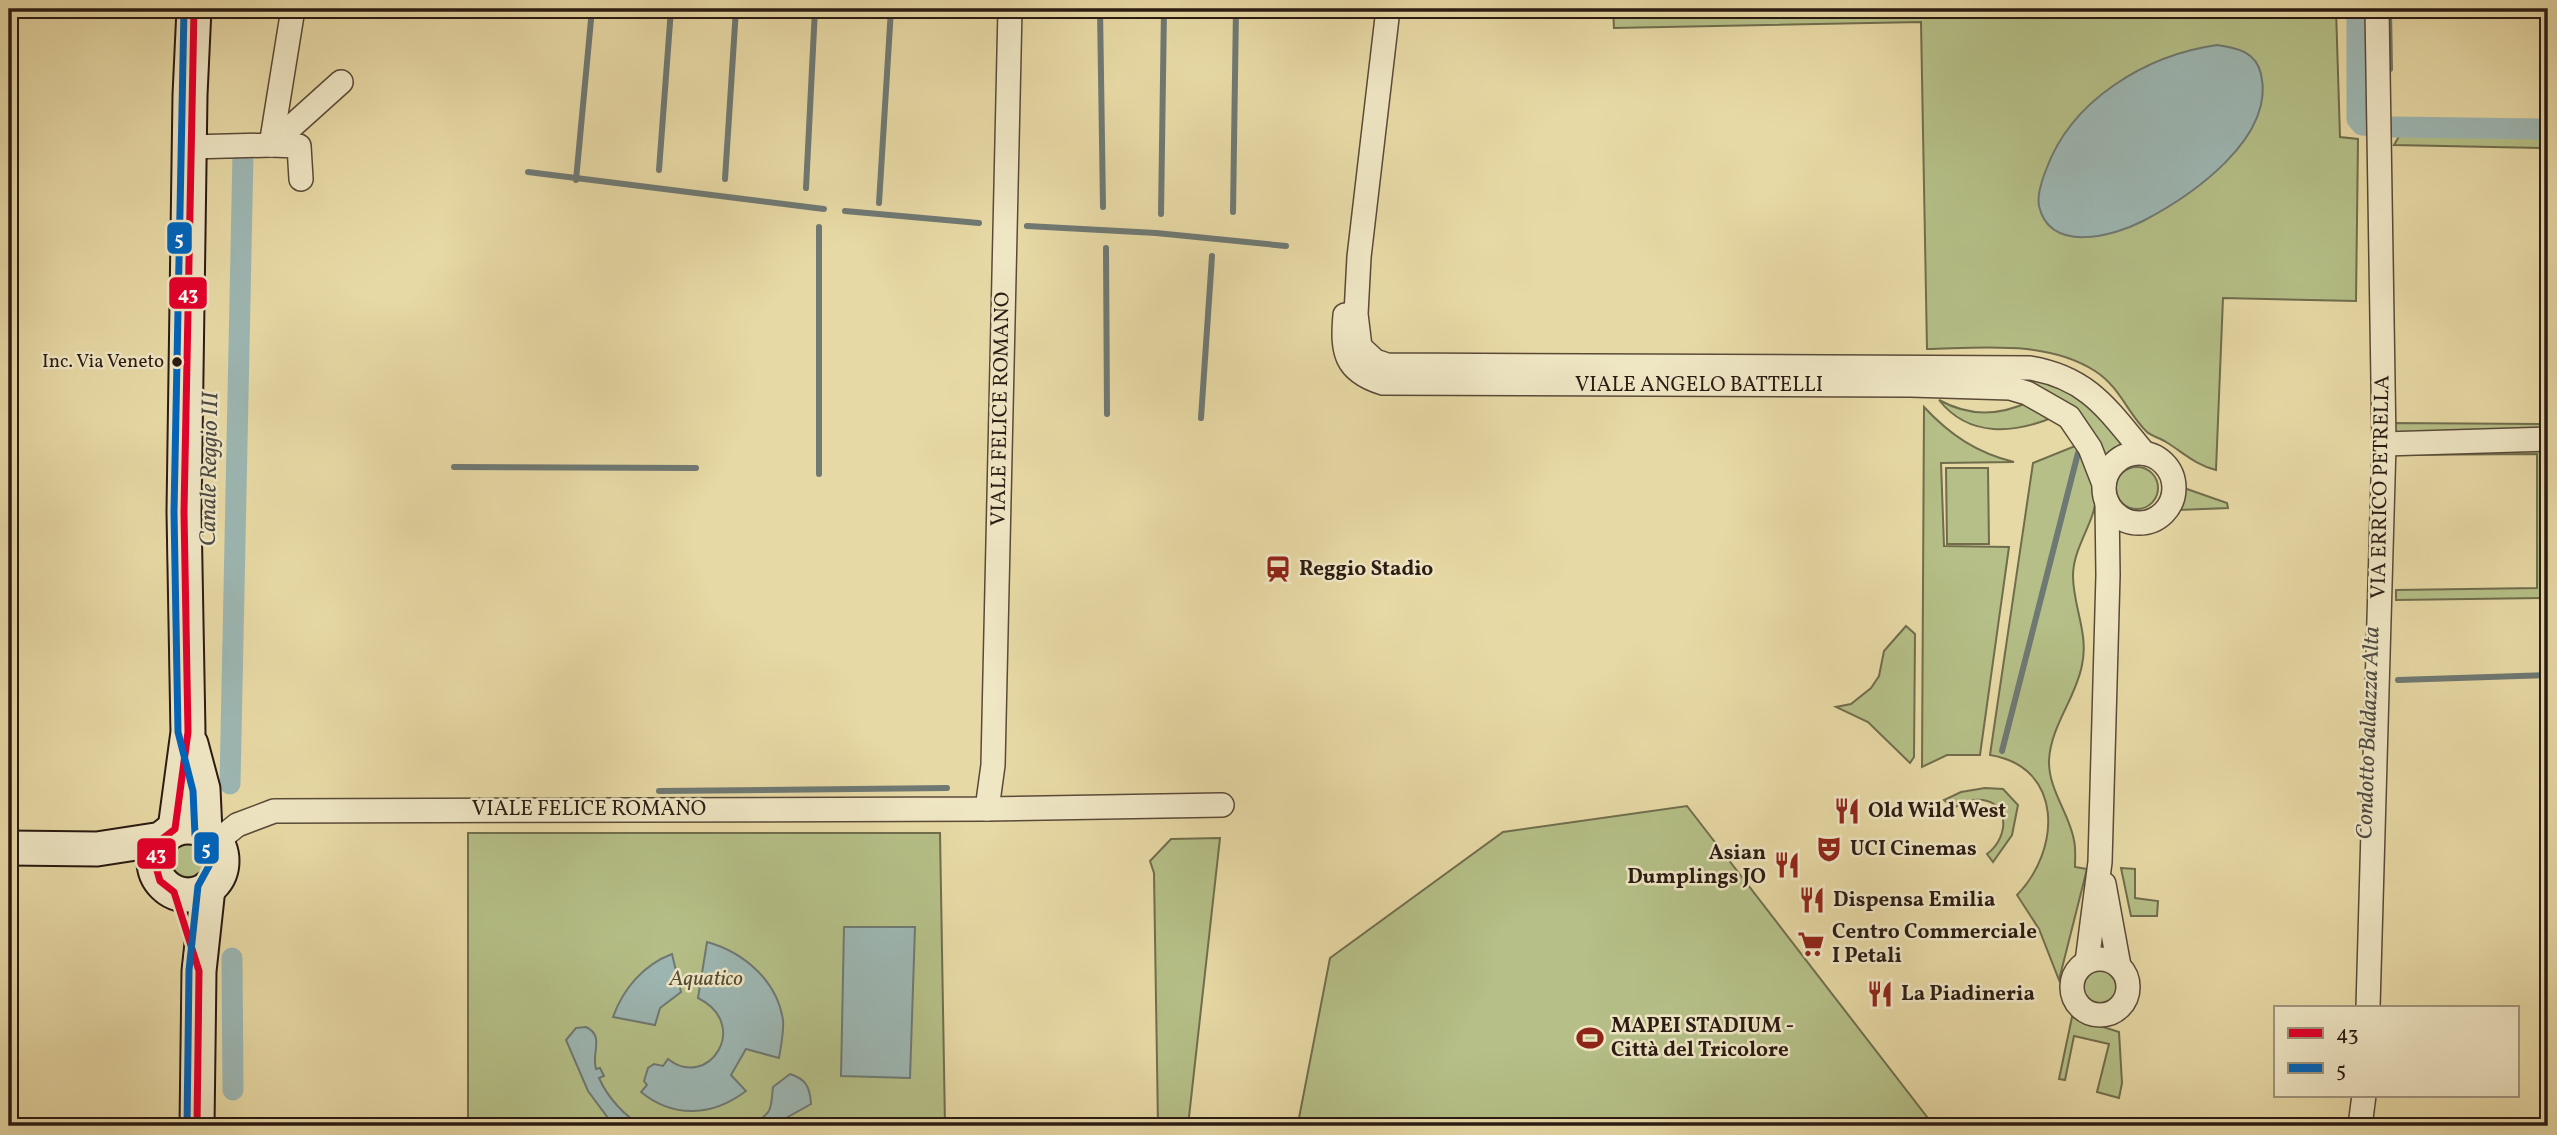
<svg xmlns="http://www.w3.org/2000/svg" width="2557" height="1135" font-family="Vollkorn,serif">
<rect width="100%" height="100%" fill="#e7d9a5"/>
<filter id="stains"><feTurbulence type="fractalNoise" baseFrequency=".00286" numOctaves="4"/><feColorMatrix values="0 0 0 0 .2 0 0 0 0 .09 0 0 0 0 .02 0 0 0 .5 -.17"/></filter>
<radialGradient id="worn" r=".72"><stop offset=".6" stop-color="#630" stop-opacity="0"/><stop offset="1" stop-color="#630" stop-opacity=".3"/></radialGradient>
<g fill="#b5bf87" stroke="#706d4d" stroke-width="2">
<path d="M1613 9H2336L2340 137 2358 139 2356 301 2223 298 2216 470C2194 464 2184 453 2166 442 2160 438 2151 436 2147 432 2128 414 2120 387 2095 371 2047 340 1982 348 1927 349L1921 22 1614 28Z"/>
<polygon points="2401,133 2548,135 2548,148 2394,145"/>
<path d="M2026 376 2084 397 2126 445 2114 448 2104 457C2087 408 2048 385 1999 377Z"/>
<path d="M1939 400C1970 417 1999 416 2031 401L2056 416C2015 434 1969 438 1939 400Z"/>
<path d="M1924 407C1950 435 1977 453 2014 462L1941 463 1944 546 2009 547 1980 755H1947L1922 767Z"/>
<polygon points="2392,423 2548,424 2544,598 2396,600 2396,590 2537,588 2537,454 2394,455"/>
<path d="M2080 444C2087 460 2096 477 2096 495 2096 522 2073 546 2073 576 2073 606 2089 634 2082 665 2076 698 2051 725 2049 760 2048 789 2069 813 2074 840 2076 849 2075 858 2075 867L2087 869 2059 980 2039 929 2017 895C2061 850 2064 767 1990 755L2033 463Z"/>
<circle cx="2137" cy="488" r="21"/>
<polygon points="1946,468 1988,468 1989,544 1947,544"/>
<polygon points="2184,488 2227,503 2228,508 2179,510"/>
<polygon points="1906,626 1915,634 1914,757 1910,763 1868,722 1836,707 1851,704 1871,688 1879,676 1884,651"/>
<path d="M1985 788 2003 789 2018 805 2012 835 1993 862 1987 854C2011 836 2010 797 1974 800 1967 801 1959 805 1953 808L1944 800 1961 792Z"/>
<polygon points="1687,806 1934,1126 1306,1126 1299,1118 1330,958 1503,832"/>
<polygon points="468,833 940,833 945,1126 468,1126"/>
<polygon points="1220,838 1188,1126 1158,1126 1154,873 1150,861 1171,839"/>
<circle cx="188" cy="860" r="17"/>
<polygon points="2121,868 2135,869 2135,898 2158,901 2157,916 2131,916"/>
<circle cx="2100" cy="985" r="19"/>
<polygon points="2072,1017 2119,1032 2122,1083 2119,1098 2097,1092 2109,1044 2074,1036 2065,1080 2059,1079"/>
</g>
<g fill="#9db7b3" stroke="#6f7973" stroke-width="2">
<path d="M2217 45C2238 48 2256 52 2261 74 2276 138 2191 196 2143 221 2114 236 2050 254 2039 206 2037 195 2042 180 2046 170 2071 100 2146 55 2217 45Z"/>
<polygon points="844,927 915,927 910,1078 841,1076"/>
<path d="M707 942C743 952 777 980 783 1020 784 1032 781 1046 779 1058L746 1049 731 1075 746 1091C713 1116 674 1119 641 1092L647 1085 644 1081 648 1068 654 1064 663 1066 668 1059C708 1091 752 1025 698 998Z"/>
<path d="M672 954 681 992 660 1008 655 1025 613 1017C623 989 643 965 672 954Z"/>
<path d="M586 1027C605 1036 591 1053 596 1069L600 1068 604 1076 599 1078C607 1096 625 1118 644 1126H614L588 1091 566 1040 576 1028Z"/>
<path d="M790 1074C806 1079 810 1087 811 1104L779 1122 780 1126H751C774 1110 770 1112 773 1087Z"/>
</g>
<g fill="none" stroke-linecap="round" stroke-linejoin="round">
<g stroke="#6f7973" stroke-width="6">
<polyline points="1100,9 1103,207"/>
<polyline points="2389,9 2390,69"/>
<polyline points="659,170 671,9"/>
<polyline points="528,172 824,209"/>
<polyline points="725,179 736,9"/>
<polyline points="576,180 592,9"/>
<polyline points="806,188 815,9"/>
<polyline points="879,203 891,9"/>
<polyline points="845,211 979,223"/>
<polyline points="1233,212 1236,9"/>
<polyline points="1161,214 1164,9"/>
<polyline points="1027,226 1156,233 1286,246"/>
<polyline points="1106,248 1107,414"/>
<polyline points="1201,418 1212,256"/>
<polyline points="454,467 696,468"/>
<polyline points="819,474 819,227"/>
<polyline points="2398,680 2548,675"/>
<polyline points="2002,751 2078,453"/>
<polyline points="659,791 947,788"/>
</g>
<g stroke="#9db7b3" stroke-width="21">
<polyline points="2357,9 2357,119 2362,125 2373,126"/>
<polyline points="2394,127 2548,129"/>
<polyline points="230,784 243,154"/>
<polyline points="232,958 233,1090"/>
</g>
<g stroke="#5a4a38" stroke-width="26">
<g id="street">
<path d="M1388 9 1359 257 1356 314 1360 347 1375 361 1387 365 2030 368C2089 378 2108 410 2144 453"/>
<polyline points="271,145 341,82"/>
<polyline points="271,145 299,146 301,179"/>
<polyline points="189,147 271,145 293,9"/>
<path d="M1345 315C1342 351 1344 371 1383 383L1911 385 2010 388 2027 393 2069 417 2090 448 2104 484"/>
<polyline points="2384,444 2548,439"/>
<circle cx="2139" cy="488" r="35"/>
<polyline points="987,809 1222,805"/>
<polyline points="216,842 237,825 274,811 987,809 993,765 1010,9"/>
<polyline points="2104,884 2119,966"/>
<circle cx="2100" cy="987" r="28"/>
<polyline points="2087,962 2100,862 2108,575 2107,502"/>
<polyline points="2368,1007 2384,444 2377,9"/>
<polyline points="2360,1126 2364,1095"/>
</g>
</g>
<g stroke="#2b1b13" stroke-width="37">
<g id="secondary">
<polyline points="191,744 203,789 205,832"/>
<circle cx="188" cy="861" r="34"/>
<polyline points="175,829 188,732 184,512 190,95 194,9"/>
<polyline points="9,848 97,849 162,839"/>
<polyline points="197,1126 199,971 208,888"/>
</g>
</g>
<use href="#street" stroke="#efe6c4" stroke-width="23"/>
<use href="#secondary" stroke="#efe6c4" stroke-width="33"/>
<g stroke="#efe6c4" stroke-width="12">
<polyline id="bus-1" points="194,9 184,512 188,732 175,829 162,839 154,860 160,881 174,892 199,971 197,1126"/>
</g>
<g stroke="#efe6c4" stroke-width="12">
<polyline id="bus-2" points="184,9 174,512 178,732 193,791 195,835 206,847 210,864 198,886 189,970 187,1126"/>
</g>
<use href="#bus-1" stroke="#e4002b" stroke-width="7"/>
<use href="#bus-2" stroke="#0065bd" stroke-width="7"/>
</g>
<defs>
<g id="station-bare" transform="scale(2.1)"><path d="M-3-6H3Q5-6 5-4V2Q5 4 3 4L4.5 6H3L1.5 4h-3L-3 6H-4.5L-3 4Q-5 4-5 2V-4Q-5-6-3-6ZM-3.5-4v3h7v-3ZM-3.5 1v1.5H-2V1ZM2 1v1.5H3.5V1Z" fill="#8f2418" stroke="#efe6c4" stroke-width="2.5" paint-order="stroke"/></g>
<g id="restaurant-bare" transform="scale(2.1)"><path d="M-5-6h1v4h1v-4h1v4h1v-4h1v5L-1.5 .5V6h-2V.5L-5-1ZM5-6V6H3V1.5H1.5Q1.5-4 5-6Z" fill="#8f2418" stroke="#efe6c4" stroke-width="2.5" paint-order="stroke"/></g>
<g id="theatre-bare" transform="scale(2.1)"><path d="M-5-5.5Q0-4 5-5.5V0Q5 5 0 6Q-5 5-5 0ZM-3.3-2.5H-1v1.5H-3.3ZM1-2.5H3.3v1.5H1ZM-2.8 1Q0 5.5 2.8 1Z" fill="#8f2418" stroke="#efe6c4" stroke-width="2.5" paint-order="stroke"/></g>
<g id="supermarket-bare" transform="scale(2.1)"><path d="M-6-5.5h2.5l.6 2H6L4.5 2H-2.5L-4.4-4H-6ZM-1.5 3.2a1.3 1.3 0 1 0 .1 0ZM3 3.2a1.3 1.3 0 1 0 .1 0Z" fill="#8f2418" stroke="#efe6c4" stroke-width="2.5" paint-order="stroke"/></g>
<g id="stadium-bare" transform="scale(2.1)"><path d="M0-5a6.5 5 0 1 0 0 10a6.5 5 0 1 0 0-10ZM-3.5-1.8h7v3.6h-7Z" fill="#8f2418" stroke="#efe6c4" stroke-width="2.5" paint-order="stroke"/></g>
</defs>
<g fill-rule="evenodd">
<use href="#station-bare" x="1278" y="569"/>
<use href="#restaurant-bare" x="1847" y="811"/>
<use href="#theatre-bare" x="1829" y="849"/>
<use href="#restaurant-bare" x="1787" y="865"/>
<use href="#restaurant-bare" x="1812" y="900"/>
<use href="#supermarket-bare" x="1811" y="944"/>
<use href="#restaurant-bare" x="1880" y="994"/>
<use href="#stadium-bare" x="1590" y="1038"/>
</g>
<circle fill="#2b1b13" stroke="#efe6c4" stroke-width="2.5" cx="177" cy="362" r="6"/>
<g text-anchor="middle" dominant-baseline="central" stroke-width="5" stroke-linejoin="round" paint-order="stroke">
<g font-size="19" fill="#2b1b13" stroke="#efe6c4" text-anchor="end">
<text x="164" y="362">Inc. Via Veneto</text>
</g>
<g font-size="21" fill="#2b1b13" stroke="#efe6c4">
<text x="1699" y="385">VIALE ANGELO BATTELLI</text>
<text transform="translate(1001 409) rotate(-89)">VIALE FELICE ROMANO</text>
<text transform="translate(2381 487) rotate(-89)">VIA ERRICO PETRELLA</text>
<text x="589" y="809">VIALE FELICE ROMANO</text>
</g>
<g font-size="21" font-weight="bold" fill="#2b1b13" stroke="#efe6c4" text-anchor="start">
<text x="1299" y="569">Reggio Stadio</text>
<text x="1868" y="811">Old Wild West</text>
<text x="1850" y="849">UCI Cinemas</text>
<text x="1766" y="853" text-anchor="end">Asian<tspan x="1766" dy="24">Dumplings JO</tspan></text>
<text x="1833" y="900">Dispensa Emilia</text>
<text x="1832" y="932">Centro Commerciale<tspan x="1832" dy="24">I Petali</tspan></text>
<text x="1901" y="994">La Piadineria</text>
<text x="1611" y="1026">MAPEI STADIUM -<tspan x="1611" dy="24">Città del Tricolore</tspan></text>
</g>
<g font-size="21" font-style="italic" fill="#544c36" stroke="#efe6c4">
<text x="706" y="979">Aquatico</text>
</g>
<g font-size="23" font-style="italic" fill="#4d4a43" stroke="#efe6c4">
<text transform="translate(210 469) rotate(-89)">Canale Reggio III</text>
<text transform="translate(2369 733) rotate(-88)">Condotto Baldazza Alta</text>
</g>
</g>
<g stroke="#efe6c4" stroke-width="2.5">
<rect x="166" y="221" width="27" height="34" rx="7" fill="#0065bd"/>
<rect x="168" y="276" width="40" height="34" rx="7" fill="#e4002b"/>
<rect x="193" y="831" width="27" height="34" rx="7" fill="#0065bd"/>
<rect x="136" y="837" width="41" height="33" rx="7" fill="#e4002b"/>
</g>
<g font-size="19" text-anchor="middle" font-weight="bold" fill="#fff">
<text x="179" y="245">5</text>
<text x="188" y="300">43</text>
<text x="206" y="855">5</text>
<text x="156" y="860">43</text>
</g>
<rect width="2557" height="1135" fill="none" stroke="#e7d9a5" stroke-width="35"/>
<rect x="10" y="10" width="2536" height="1114" fill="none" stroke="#2b1b13" stroke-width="3.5"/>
<rect x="18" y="18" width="2522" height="1100" fill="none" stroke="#2b1b13" stroke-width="2"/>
<rect x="2274" y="1006" width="245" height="91" fill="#efe6c4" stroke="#a1957d" stroke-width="2"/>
<rect x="2288" y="1028" width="35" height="10" fill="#e4002b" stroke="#a1957d" stroke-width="2"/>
<text x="2336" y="1040" font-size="21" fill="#2b1b13">43</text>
<rect x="2288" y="1063" width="35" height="10" fill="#0065bd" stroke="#a1957d" stroke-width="2"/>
<text x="2336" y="1076" font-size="21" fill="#2b1b13">5</text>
<rect width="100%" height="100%" filter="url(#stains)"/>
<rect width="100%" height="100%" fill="url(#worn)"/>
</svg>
